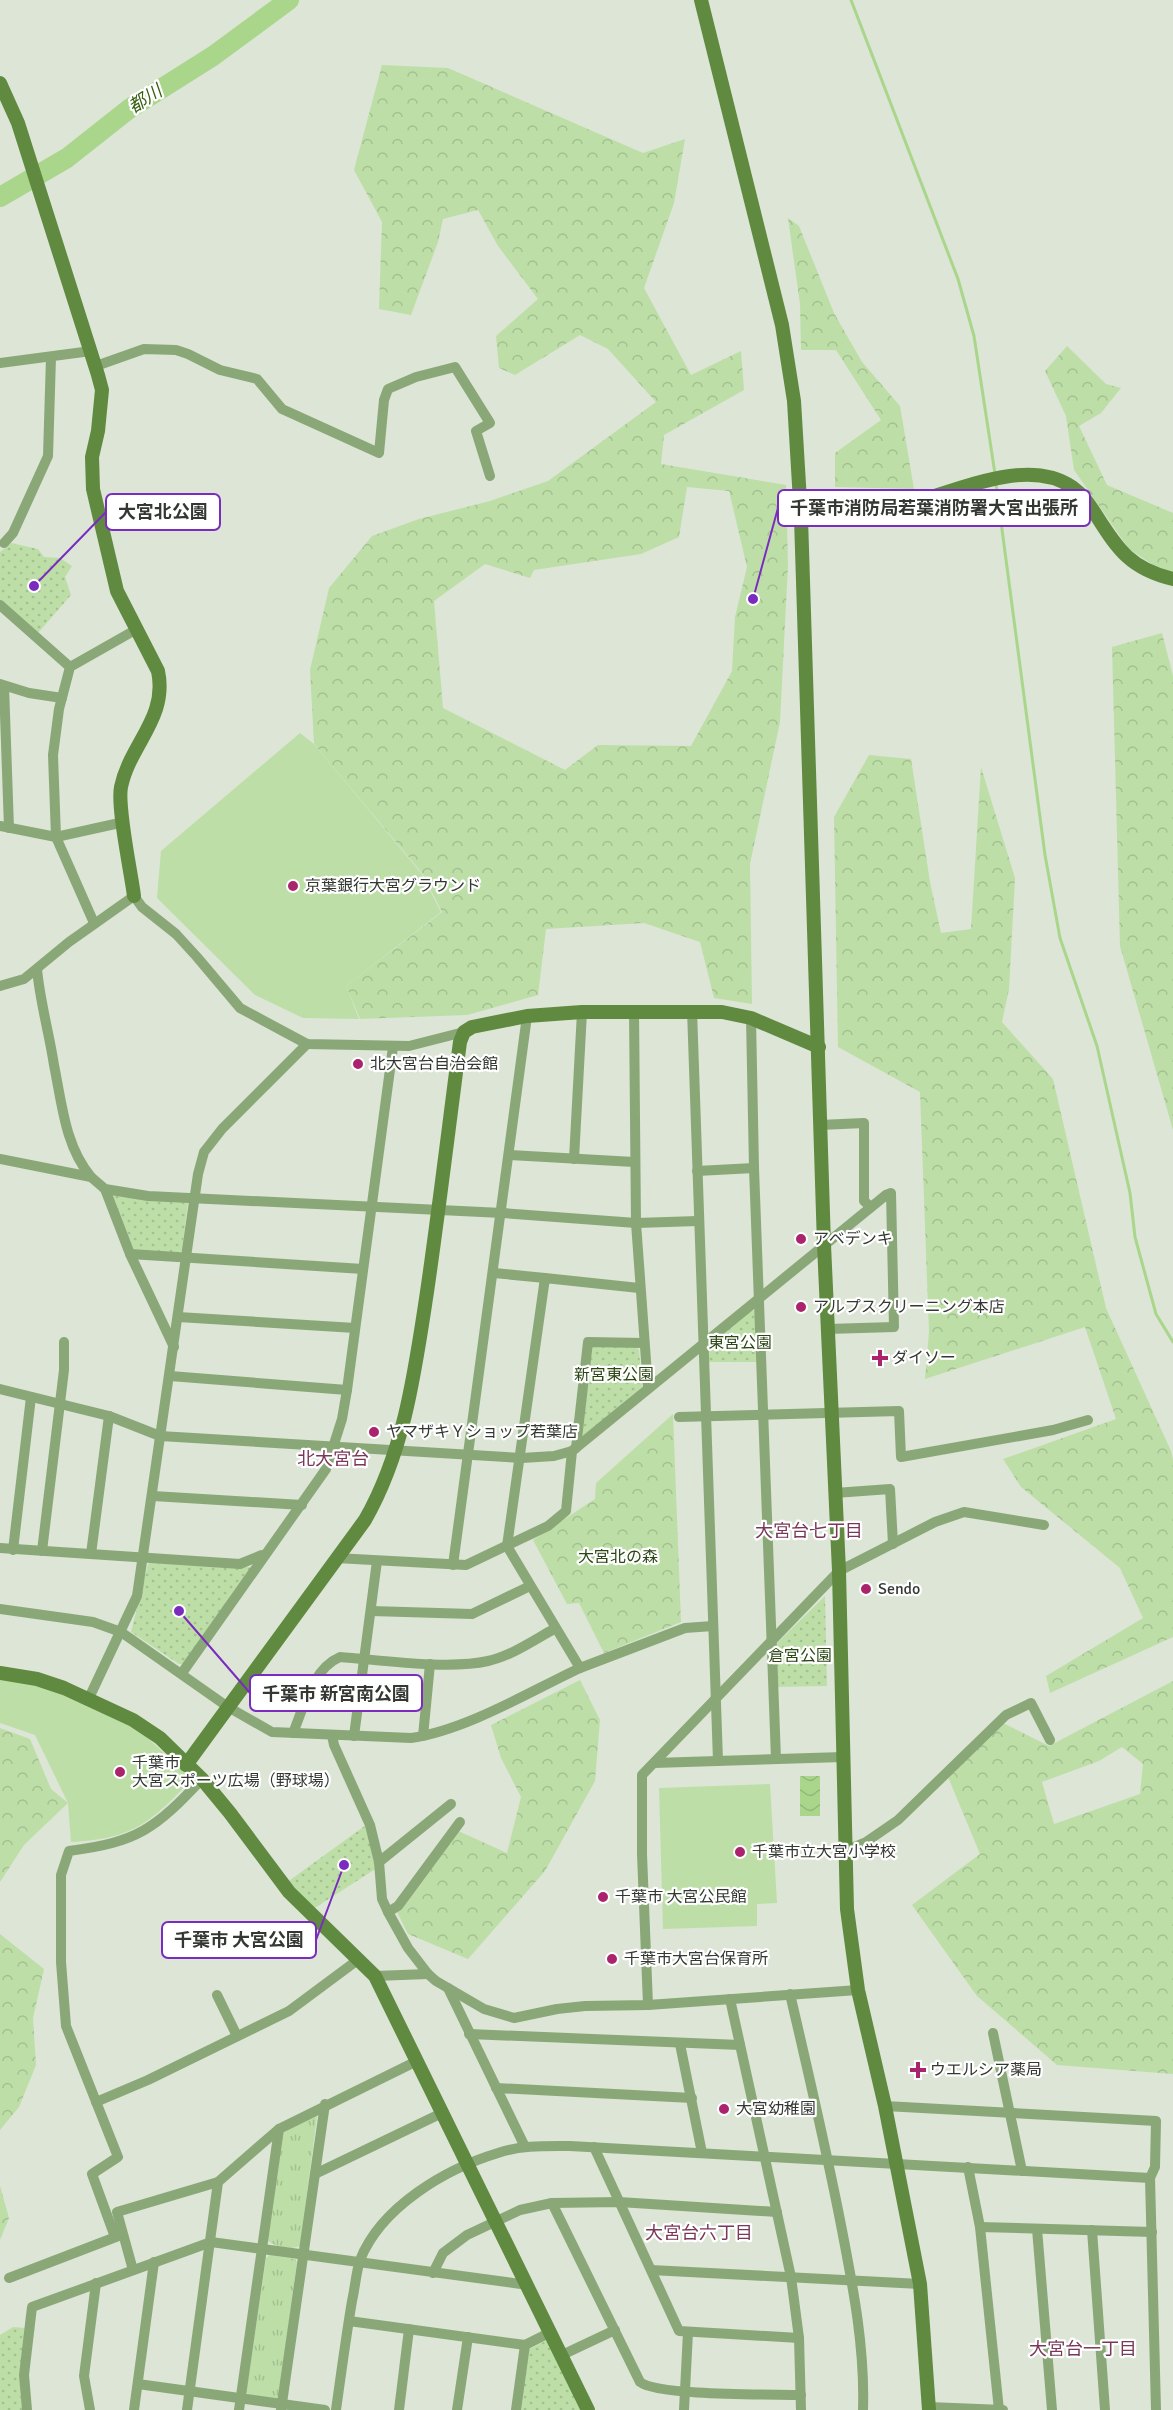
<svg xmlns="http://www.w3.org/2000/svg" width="1173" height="2410" font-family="Signika,'Noto Sans JP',sans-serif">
<defs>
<pattern id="grass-tufts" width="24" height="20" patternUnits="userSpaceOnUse" patternTransform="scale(1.5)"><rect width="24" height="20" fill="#bddfa7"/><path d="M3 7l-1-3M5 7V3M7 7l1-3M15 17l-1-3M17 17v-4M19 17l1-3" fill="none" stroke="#a3c090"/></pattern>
<pattern id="forest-crowns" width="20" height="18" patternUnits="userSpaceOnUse" patternTransform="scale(1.5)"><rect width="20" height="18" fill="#bddfa7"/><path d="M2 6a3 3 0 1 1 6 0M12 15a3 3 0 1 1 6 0" fill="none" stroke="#a3c090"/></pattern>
<pattern id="park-dots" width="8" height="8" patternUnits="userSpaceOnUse" patternTransform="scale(1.5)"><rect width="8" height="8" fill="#bddfa7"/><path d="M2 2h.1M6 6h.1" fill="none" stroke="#a3c090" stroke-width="1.8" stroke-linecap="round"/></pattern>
<pattern id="water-waves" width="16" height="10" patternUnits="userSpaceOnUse" patternTransform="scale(1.5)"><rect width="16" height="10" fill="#aad68c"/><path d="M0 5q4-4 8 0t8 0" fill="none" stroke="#93b879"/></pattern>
</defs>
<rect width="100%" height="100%" fill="#dce5d6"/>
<g fill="url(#grass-tufts)">
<path d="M314 2112 317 2117 300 2246C291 2250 274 2247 267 2240L282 2134Z"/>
<polygon points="270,2255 295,2259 297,2262 279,2396 275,2400 250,2397 246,2392 266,2258"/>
</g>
<g fill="url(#forest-crowns)" fill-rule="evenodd">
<path d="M382 65 448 68 643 153 685 139 674 203 644 288 691 375 741 351 744 390 664 435 661 464 786 485 788 565 780 722 750 864 752 1004 714 998 700 942 644 923 546 929 538 995 467 1015 360 1019 346 986 442 912 422 873 314 744 310 670 329 588 372 536 419 519 490 501 548 481 656 402 608 349 580 335 515 375 499 368 496 336 538 299 498 246 478 210 443 219 438 242 411 315 379 309 382 222 354 170ZM687 487 729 491 747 567 735 617 732 671 691 746 598 745 565 770 443 708 434 601 485 564 530 578 534 570 641 554 679 537Z"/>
<polygon points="788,218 799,226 834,313 862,362 900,406 914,489 835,487 835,453 881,420 836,350 801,350 800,304"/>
<polygon points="1067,346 1106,384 1121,388 1101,413 1079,426 1107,485 1173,513 1173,573 1164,572 1129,549 1074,470 1066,416 1045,371"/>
<polygon points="1162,633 1173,676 1173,1130 1120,946 1112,647"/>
<polygon points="869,755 911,759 930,882 941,933 971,929 981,767 1015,878 1009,989 1002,1022 1053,1079 1106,1308 1171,1451 1173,1460 1173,1637 1050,1693 1046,1676 1143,1618 1120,1568 1021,1487 1003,1459 1116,1419 1085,1327 925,1379 929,1332 920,1092 838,1047 834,817"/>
<polygon points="673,1414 681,1622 604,1653 579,1603 567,1604 533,1540 595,1499 596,1483"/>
<polygon points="580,1680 600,1720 595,1781 545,1871 468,1959 408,1934 395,1908 456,1830 507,1853 521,1797 501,1758 491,1725"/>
<path d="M1173 1681V2074L1057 2065 977 1996 912 1905 980 1854 948 1777 1001 1722 1049 1746ZM1122 1747 1143 1764 1140 1794 1054 1824 1042 1782 1099 1761Z"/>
<polygon points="0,1728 30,1739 51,1789 68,1803 24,1845 0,1882"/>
<polygon points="0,1934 44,1969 33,2018 36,2065 19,2107 0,2130"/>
<polygon points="0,2186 9,2218 0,2240"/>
</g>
<g fill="url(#park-dots)">
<polygon points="11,543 38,549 44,557 60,558 72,566 65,577 71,595 38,633 0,600 0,552"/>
<polygon points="108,1192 188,1202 182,1251 177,1253 133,1251"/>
<polygon points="752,1310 757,1312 758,1362 706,1362 706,1348"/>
<polygon points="592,1346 635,1346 639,1350 642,1387 584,1436 580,1433"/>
<polygon points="151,1563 250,1567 251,1571 183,1664 179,1664 131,1632 148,1564"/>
<polygon points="825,1596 827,1686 775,1687 775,1645"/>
<polygon points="366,1825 377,1868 310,1911 286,1883"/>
<polygon points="13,2327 25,2328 20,2387 22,2410 0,2410 0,2335"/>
<polygon points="550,2339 584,2410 519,2410 527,2350"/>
</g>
<g fill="#bddfa7">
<polygon points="300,733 314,744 421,873 441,912 346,986 359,1019 303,1018 255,995 157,898 161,851"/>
<path d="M0 1676 60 1691 139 1730 192 1779C150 1823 133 1839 71 1842L68 1803 35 1735 0 1723Z"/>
<polygon points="770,1784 777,1903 757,1904 757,1926 663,1929 659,1788"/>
</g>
<rect fill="url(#water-waves)" x="800" y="1776" width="20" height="40"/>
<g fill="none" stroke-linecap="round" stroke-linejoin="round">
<g stroke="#aad68c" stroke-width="3">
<polyline points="851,0 958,279 974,336 995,474"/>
<polyline points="996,484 1045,855 1060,938 1097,1046 1130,1193 1135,1237 1156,1314 1173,1342"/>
</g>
<polyline stroke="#aad68c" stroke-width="20" points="0,197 67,158 129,109 213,56 289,0"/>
<g stroke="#8aa877" stroke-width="10">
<polyline points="0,363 91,351"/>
<polyline points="96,366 144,349 176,350 188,354 220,370 257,379 282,409 379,453 384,400 388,389 416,377 455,367 490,423 476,431 490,476"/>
<polyline points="4,543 13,533 48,456 51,357"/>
<polyline points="0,605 70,667"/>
<polyline points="0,684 29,693 62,698"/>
<polyline points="4,686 9,828"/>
<polyline points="0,826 56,837 124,822"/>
<polyline points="94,923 56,837 53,755 59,709 70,667 137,629"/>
<path d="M37 969C40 1002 49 1032 54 1065 62 1104 65 1146 91 1177"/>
<polyline points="0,986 24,979 69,942 134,896 142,907 176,934 197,957 240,1008 307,1044 409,1046 464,1032"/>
<polyline points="692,1010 718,1761"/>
<polyline points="634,1011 636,1223 648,1388"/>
<polyline points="751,1018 754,1168 776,1759"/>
<polyline points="820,1125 864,1123 864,1201 871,1207"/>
<polyline points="510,1155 634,1162"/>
<polyline points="0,1159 91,1177 105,1189 148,1196 502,1213 636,1223 698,1221"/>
<polyline points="574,1159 582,1012"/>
<polyline points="697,1171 754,1168"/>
<polyline points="105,1189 130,1254 174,1347"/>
<polyline points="130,1254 363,1269"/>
<polyline points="494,1273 545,1278"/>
<polyline points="178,1317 355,1328"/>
<polyline points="170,1376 347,1390"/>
<polyline points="0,1389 109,1416 160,1436 522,1458 554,1456 572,1451 886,1195 891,1193 894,1327 828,1329"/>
<polyline points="679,1417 899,1411 901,1457 1053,1430 1088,1420"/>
<polyline points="576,1448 588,1342 643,1343"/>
<polyline points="835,1493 890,1489 893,1544"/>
<polyline points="153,1496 302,1505"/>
<polyline points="0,1548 240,1564 262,1555"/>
<polyline points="13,1550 31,1397"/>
<polyline points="42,1551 64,1370 64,1342"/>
<polyline points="91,1554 109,1416"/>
<polyline points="336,1558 466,1565 548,1526 566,1511 572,1451"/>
<polyline points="453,1565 527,1016"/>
<path d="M0 1609 93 1622 121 1632 228 1707 272 1732 411 1738C466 1730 529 1692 580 1668L507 1546 545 1278 639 1288"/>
<polyline points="371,1611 472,1614 530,1586"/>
<polyline points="580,1668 685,1628 713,1626"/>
<polyline points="182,1673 326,1469 342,1419 347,1390 393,1047"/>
<polyline points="89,1698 137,1596 198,1174 204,1152 222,1129 307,1044"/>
<path d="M293 1733C304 1707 312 1669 340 1657 381 1660 448 1670 488 1661 511 1656 534 1640 554 1629"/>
<polyline points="332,1735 334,1745 370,1825 379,1862 382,1899 388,1912 408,1948 428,1974 436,1981 484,2009 514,2018 557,2009 585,2006 648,2005 858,1990"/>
<polyline points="354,1736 377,1561"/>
<polyline points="423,1736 430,1664"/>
<polyline points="654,1763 843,1757"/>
<polyline points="847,1850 866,1842 898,1820 1006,1715 1031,1703 1050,1740"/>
<polyline points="379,1862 451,1804"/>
<polyline points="388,1912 398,1906 460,1822"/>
<polyline points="375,1976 428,1974"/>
<polyline points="448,1988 525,2147"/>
<path d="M790 1994C808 2071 826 2148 841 2225 853 2287 865 2347 863 2410"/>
<polyline points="217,1995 237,2036"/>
<polyline points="730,1999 791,2277 799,2338 801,2410"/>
<polyline points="648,2005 642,1854 642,1775 839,1571 935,1522 964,1512 1044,1525"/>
<polyline points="993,2033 1022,2171"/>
<polyline points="469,2034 740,2045"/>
<polyline points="680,2044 702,2153"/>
<polyline points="496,2088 692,2098"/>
<polyline points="96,2102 148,2080 289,2011 359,1959"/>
<polyline points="885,2106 1156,2121 1155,2167 1150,2178 1156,2410"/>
<polyline points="594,2147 679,2331 799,2338"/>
<polyline points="968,2167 980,2227 999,2410"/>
<polyline points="315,2174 442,2113"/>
<path d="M552 2203 640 2382C657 2396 772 2394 801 2395"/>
<polyline points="980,2227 1152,2232"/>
<polyline points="1037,2229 1052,2410"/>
<polyline points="1092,2230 1105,2410"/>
<path d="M115 2237 92 2174 118 2157 66 2026 61 1962V1875L69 1851C138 1842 155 1829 202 1779"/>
<polyline points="133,2270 117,2212 218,2182 279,2129 417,2061"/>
<polyline points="651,2270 920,2284"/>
<polyline points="433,2273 443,2253 467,2235 520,2210 552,2203 619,2202 777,2212"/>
<polyline points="9,2278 121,2235"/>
<polyline points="349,2321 525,2345 551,2332"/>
<polyline points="562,2355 615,2330"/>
<polyline points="138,2384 325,2410"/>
<polyline points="929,2407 1003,2410"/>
<polyline points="27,2410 24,2375 32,2307 211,2242 528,2285"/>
<polyline points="90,2410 84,2376 96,2283"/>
<polyline points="134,2410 154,2262"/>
<polyline points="187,2410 218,2182"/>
<polyline points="239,2410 279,2129"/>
<polyline points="281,2410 325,2104"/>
<path d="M336 2410C341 2374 346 2337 352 2301 355 2288 356 2273 360 2260 381 2207 445 2169 498 2153 521 2145 546 2146 570 2146L1150 2178"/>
<polyline points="399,2410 409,2329"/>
<polyline points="457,2410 468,2337"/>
<polyline points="516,2410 525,2345"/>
<polyline points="684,2410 688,2332"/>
</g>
<g stroke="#5f8a3f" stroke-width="14">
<polyline points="701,0 782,325 794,401 801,518 824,1245 839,1571 847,1909 858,1990 885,2106 920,2284 929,2410"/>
<path d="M0 83 18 123 98 375 102 390 98 431 92 457 93 489 117 591 158 671C168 718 130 744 121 787 117 807 131 872 134 896"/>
<path d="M801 518C828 514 856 513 883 510 938 502 1021 452 1072 487 1083 495 1089 504 1096 515 1118 550 1131 569 1173 579"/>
<polyline points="0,1673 37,1679 64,1688 133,1720 160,1738 202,1779 230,1813 289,1892 375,1976 588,2410"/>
<path d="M186 1765 365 1520C405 1450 415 1370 427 1292 439 1209 449 1125 460 1042L464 1032 472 1027 527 1016 582 1012H722L751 1018 819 1047"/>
</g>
</g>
<g fill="#a9246d" stroke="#fff" stroke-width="2">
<circle cx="293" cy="886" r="6"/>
<circle cx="358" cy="1064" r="6"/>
<circle cx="801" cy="1239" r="6"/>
<circle cx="801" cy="1307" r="6"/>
<path d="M877 1349h6v6h6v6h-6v6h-6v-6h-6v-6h6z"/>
<circle cx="374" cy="1432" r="6"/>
<circle cx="866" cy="1589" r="6"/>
<circle cx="120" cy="1772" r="6"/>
<circle cx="740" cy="1852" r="6"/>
<circle cx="603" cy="1897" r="6"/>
<circle cx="612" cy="1959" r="6"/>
<path d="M915 2061h6v6h6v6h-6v6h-6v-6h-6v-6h6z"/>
<circle cx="724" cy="2109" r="6"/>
</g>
<g text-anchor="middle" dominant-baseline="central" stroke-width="4.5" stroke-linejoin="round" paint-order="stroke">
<g font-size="16" fill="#343832" stroke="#fff" text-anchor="start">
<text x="305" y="886">京葉銀行大宮グラウンド</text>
<text x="370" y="1064">北大宮台自治会館</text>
<text x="813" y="1239">アベデンキ</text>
<text x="813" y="1307">アルプスクリーニング本店</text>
<text x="892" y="1358">ダイソー</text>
<text x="386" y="1432">ヤマザキＹショップ若葉店</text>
<text x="878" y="1589">Sendo</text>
<text x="132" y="1763">千葉市<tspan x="132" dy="18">大宮スポーツ広場（野球場）</tspan></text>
<text x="752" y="1852">千葉市立大宮小学校</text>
<text x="615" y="1897">千葉市 大宮公民館</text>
<text x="624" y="1959">千葉市大宮台保育所</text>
<text x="930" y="2070">ウエルシア薬局</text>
<text x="736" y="2109">大宮幼稚園</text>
</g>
<g font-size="16" fill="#2c4714" stroke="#fff">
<text x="740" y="1343">東宮公園</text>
<text x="614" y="1375">新宮東公園</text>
<text x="618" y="1557">大宮北の森</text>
<text x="800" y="1656">倉宮公園</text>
</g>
<g font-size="18" font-style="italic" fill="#375f13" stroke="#fff">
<text transform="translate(145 99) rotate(-33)">都川</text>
</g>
<g font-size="18" fill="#7a3757" stroke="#fff">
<text x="333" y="1459">北大宮台</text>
<text x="809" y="1531">大宮台七丁目</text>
<text x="699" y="2233">大宮台六丁目</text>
<text x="1083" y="2349">大宮台一丁目</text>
</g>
</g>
<path fill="none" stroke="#7b2cbf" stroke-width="2" d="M753 599L778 508M34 586L106 512M179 1611L250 1693M344 1865L316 1940"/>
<g fill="#7b2cbf" stroke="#fff" stroke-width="2">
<circle cx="753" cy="599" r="6"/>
<circle cx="34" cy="586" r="6"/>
<circle cx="179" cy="1611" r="6"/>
<circle cx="344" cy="1865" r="6"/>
</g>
<g fill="#fff" stroke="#7b2cbf" stroke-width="2">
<rect x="778" y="490" width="312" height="36" rx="6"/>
<rect x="106" y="494" width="114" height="36" rx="6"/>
<rect x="250" y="1675" width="172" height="36" rx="6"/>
<rect x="162" y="1922" width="154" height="36" rx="6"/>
</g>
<g font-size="18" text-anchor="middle" font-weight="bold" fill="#343832">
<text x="934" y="514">千葉市消防局若葉消防署大宮出張所</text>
<text x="163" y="518">大宮北公園</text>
<text x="336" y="1700">千葉市 新宮南公園</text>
<text x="239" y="1946">千葉市 大宮公園</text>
</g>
</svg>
